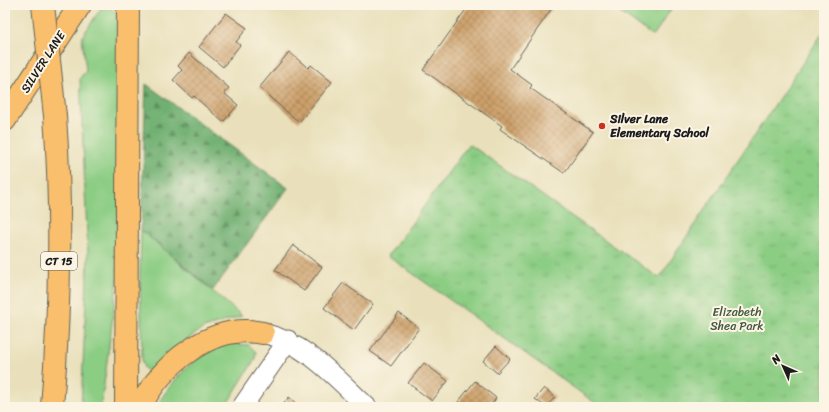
<svg xmlns="http://www.w3.org/2000/svg" width="829" height="412" font-family="Sriracha,sans-serif">
<defs>
<pattern id="forest-firs" width="22" height="20" patternUnits="userSpaceOnUse"><rect width="22" height="20" fill="#71b072"/><path d="M5 1l3.5 6h-7zM16 11l3.5 6h-7z" fill="#5c8e5d"/></pattern>
<pattern id="park-tufts" width="24" height="20" patternUnits="userSpaceOnUse"><rect width="24" height="20" fill="#8ccd84"/><path d="M3 7l-1-3M5 7V3M7 7l1-3M15 17l-1-3M17 17v-4M19 17l1-3" fill="none" stroke="#78af71"/></pattern>
<pattern id="building-cross-hatch" width="8" height="8" patternUnits="userSpaceOnUse"><rect width="8" height="8" fill="#cda06b"/><path d="M0 0l8 8M0 8l8-8" fill="none" stroke="#a68257"/></pattern>
</defs>
<rect width="100%" height="100%" fill="#fcf5e5"/>
<filter id="ink" filterUnits="userSpaceOnUse"><feTurbulence type="fractalNoise" baseFrequency=".025" numOctaves="2"/><feDisplacementMap in="SourceGraphic" scale="8" xChannelSelector="R" yChannelSelector="G"/><feConvolveMatrix kernelMatrix="1 2 1 2 8 2 1 2 1" color-interpolation-filters="sRGB"/></filter>
<filter id="wash" filterUnits="userSpaceOnUse"><feTurbulence type="fractalNoise" baseFrequency=".012" numOctaves="4" result="noise"/><feDisplacementMap in="SourceGraphic" scale="16" xChannelSelector="R" yChannelSelector="G"/><feGaussianBlur stdDeviation="0.9" result="paint"/><feColorMatrix in="noise" values="0 0 0 0 0 0 0 0 0 0 0 0 0 0 0 0 0 1.4 0 .05"/><feComposite in="paint" operator="in"/></filter>
<g filter="url(#wash)">
<rect width="100%" height="100%" fill="#e9e0bb"/>
<g fill="#8ccd84" stroke="#547450">
<polygon points="609,5 674,5 653,36"/>
<polygon points="108,7 120,15 118,278 101,407 81,407 88,256 80,78 86,71 82,37 101,8"/>
<polygon points="141,230 242,316 204,328 170,351 148,372 144,368 142,360 140,277"/>
<path d="M227 343 249 345 256 352 255 359 225 407H156C173 379 195 354 227 343Z"/>
</g>
<polygon fill="url(#forest-firs)" stroke="#466647" points="146,84 288,188 213,290 141,230"/>
<polygon fill="url(#park-tufts)" stroke="#547450" points="824,31 824,407 601,407 388,256 469,144 659,278"/>
<g id="blocks">
<g fill="url(#building-cross-hatch)">
<polygon points="469,5 554,5 510,69 532,85 530,88 593,132 564,173 500,129 502,126 423,70"/>
<polygon points="226,13 247,28 236,42 240,45 223,67 199,47"/>
<polygon points="289,52 308,68 311,65 332,82 299,122 259,88"/>
<polygon points="189,53 229,88 224,93 238,105 223,122 194,96 192,98 173,80 182,70 178,66"/>
<polygon points="293,245 322,267 304,291 275,270"/>
<polygon points="343,283 373,304 354,330 324,308"/>
<polygon points="399,313 419,328 391,366 370,351"/>
<polygon points="496,346 510,359 497,373 483,361"/>
<polygon points="424,363 448,381 432,401 408,383"/>
<polygon points="475,381 496,398 490,407 454,407"/>
<polygon points="544,388 555,397 546,407 535,399"/>
<polygon points="289,397 300,407 281,407"/>
</g>
</g>
</g>
<g filter="url(#ink)">
<use href="#blocks" fill-opacity="0" stroke="#646154" stroke-width="1"/>
<g fill="none" stroke-linecap="round" stroke-linejoin="round">
<g stroke="#646154" stroke-width="21">
<g id="street">
<path d="M263 333C306 343 336 378 367 407"/>
<polyline points="242,407 288,340"/>
</g>
</g>
<g stroke="#646154" stroke-width="24">
<polyline id="primary" points="5,120 80,5"/>
</g>
<g stroke="#646154" stroke-width="24">
<g id="highway">
<path d="M52 407C60 310 62 212 55 116"/>
<polyline points="126,407 128,5"/>
<path d="M140 407C162 364 212 322 263 333"/>
</g>
</g>
<use href="#street" stroke="#fff" stroke-width="19"/>
<use href="#primary" stroke="#f9bf6d" stroke-width="22"/>
<use href="#highway" stroke="#f9bf6d" stroke-width="22"/>
<g stroke="#646154" stroke-width="24" stroke-linecap="butt">
<polyline id="highway-bridge" points="43,5 55,116"/>
</g>
<use href="#highway-bridge" stroke="#f9bf6d" stroke-width="22"/>
</g>
</g>
<circle fill="#c8321e" stroke="#fcf5e5" stroke-width="1.5" cx="602" cy="126" r="4"/>
<g text-anchor="middle" dominant-baseline="central" stroke-width="4" stroke-linejoin="round" paint-order="stroke">
<rect fill="#fcf5e5" stroke="#5f5d58" stroke-width="1" x="41" y="252" width="36" height="18" rx="3"/>
<g font-size="11" font-weight="bold" fill="#1c1c1c">
<text x="59" y="261">CT 15</text>
</g>
<g font-size="12" fill="#1c1c1c" stroke="#fcf5e5">
<text transform="translate(43 62) rotate(-57)">SILVER LANE</text>
</g>
<g font-size="12" font-weight="bold" fill="#1c1c1c" stroke="#fcf5e5" text-anchor="start">
<text x="610" y="119">Silver Lane<tspan x="610" dy="14">Elementary School</tspan></text>
</g>
<g font-size="12" fill="#435a40" stroke="#fcf5e5">
<text x="737" y="312">Elizabeth<tspan x="737" dy="14">Shea Park</tspan></text>
</g>
</g>
<rect width="829" height="412" fill="none" stroke="#fcf5e5" stroke-width="20"/>
<g transform="translate(783 366) rotate(315)" stroke="#fcf5e5" stroke-width="3" paint-order="stroke">
<path d="M0-3L7 15L0 10L-7 15Z" fill="#1c1c1c"/>
<text y="-6" font-size="11" font-weight="bold" text-anchor="middle" fill="#1c1c1c">N</text>
</g>
</svg>
